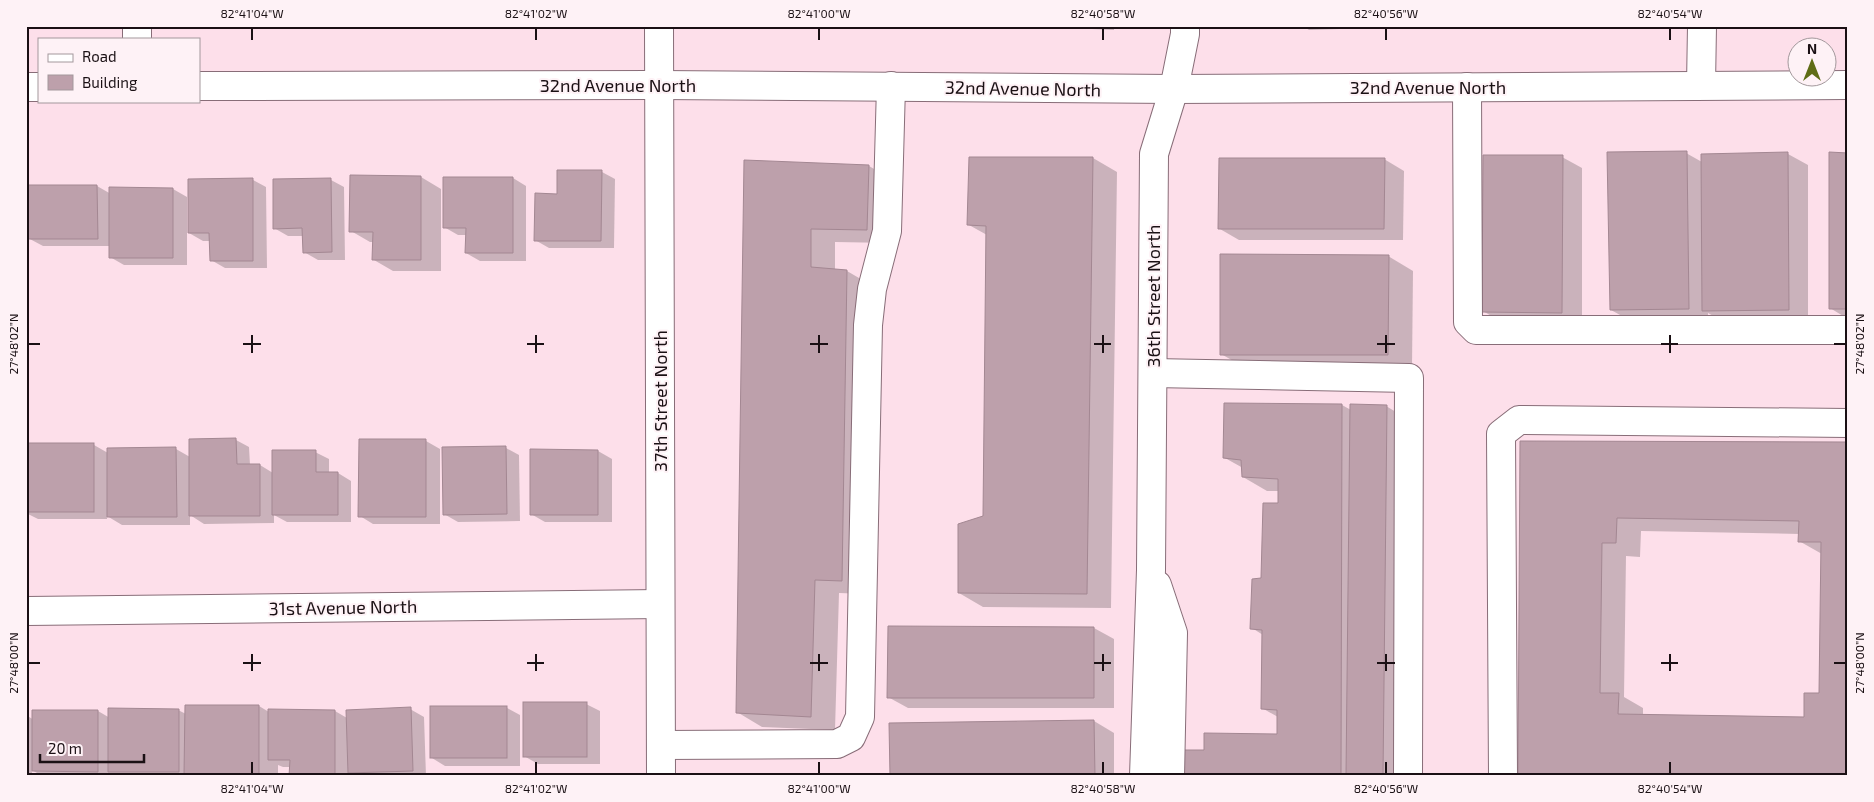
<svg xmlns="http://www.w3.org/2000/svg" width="1874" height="802" font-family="'Exo 2',sans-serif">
<rect width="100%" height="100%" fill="#fddfea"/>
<g fill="#0003" fill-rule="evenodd">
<polygon points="1025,26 1114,26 1114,30"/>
<polygon points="1303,26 1402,26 1402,27 1309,30"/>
<polygon points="1686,153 1702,162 1702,155 1788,154 1808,165 1808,320 1722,321 1708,313 1708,320 1631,321 1611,310"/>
<polygon points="1848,154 1848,319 1830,308"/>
<polygon points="1562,157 1582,168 1582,323 1503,323 1483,311"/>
<polygon points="1093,158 1117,172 1111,608 983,607 959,593 984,517 987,235 969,225"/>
<polygon points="1384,159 1404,171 1403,240 1239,240 1220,229"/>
<polygon points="745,161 869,166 893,180 891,243 835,242 835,270 847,271 871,285 866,594 839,593 835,730 762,727 737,712"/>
<polygon points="602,172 615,179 614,248 549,248 535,240 558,195"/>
<polygon points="421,177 441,189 441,271 393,271 374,260 374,242 370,242 351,231"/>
<polygon points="513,178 526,186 526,261 480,261 466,253 467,235 458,235 444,227"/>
<polygon points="253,180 266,187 267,268 225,268 211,260 211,241 203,241 189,233"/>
<polygon points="331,180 344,187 345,260 318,260 304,252 304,236 288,236 274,228"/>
<polygon points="97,186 111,194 173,189 187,197 187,265 124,265 110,257 110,246 43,246 28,238 29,272 26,272 26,189 29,190"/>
<polygon points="1388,256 1413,271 1412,368 1246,368 1221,354"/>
<polygon points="1226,405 1342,405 1351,410 1386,406 1406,418 1402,776 1183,776 1205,751 1278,736 1278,717 1262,708 1263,635 1252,628 1279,504 1279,491 1267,491 1243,477 1243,468 1225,458"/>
<polygon points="236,440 249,447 250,465 260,465 273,473 315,452 329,459 329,473 338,473 351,481 351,522 287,522 274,515 274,523 204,524 190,515 190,525 122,525 107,516 107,519 38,519 26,513 26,444 94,445 108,453 176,449 190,457"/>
<polygon points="426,441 440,449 440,524 373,524 360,516"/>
<path d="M1521 442 1848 443V776H1520ZM1641 531 1800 534 1799 541 1822 554 1820 694 1805 718 1643 716V708L1624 697 1626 556 1640 557Z"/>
<polygon points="506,448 519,455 520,521 458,522 444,514"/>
<polygon points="598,451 612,459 612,522 545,522 531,514"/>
<polygon points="1094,628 1114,639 1114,708 908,708 888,697"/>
<polygon points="586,704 600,711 600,764 538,764 524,756"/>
<polygon points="186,706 259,706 269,712 335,711 347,718 410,709 424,717 426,776 355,776 348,772 348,776 291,776 291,767 283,767 278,765 278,776 116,776 112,773 112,776 42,776 32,770 32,776 26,776 26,715 34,720 98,711 110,718 178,710 186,714"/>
<polygon points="507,708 520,715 520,766 445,766 432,758"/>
<polygon points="1094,721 1114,733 1114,776 891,776"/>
</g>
<g fill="#bda0ab" stroke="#a38792" fill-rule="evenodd">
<polygon points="1687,151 1689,309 1610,310 1607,152"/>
<polygon points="1788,152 1789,310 1702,311 1701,154"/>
<polygon points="1829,152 1848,153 1848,309 1829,309"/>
<polygon points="1483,155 1563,155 1562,313 1482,312"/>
<polygon points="969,157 1093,157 1087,594 958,593 958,524 983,516 986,226 967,225"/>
<polygon points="1219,158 1385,158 1384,229 1218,229"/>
<polygon points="744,160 869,165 867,230 811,229 811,267 847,270 842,581 815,580 811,717 736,713"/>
<polygon points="557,170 602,170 601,241 534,241 535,193 557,194"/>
<polygon points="350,175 421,176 421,260 372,260 373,232 349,232"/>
<polygon points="443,177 513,177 513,253 465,253 466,228 443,228"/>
<polygon points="253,178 253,261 210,261 209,233 188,233 188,179"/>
<polygon points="331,178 332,252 303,253 302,228 273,229 273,179"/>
<polygon points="28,185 97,185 98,239 28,239"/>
<polygon points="109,187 173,188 173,258 109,258"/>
<polygon points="1220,254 1389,255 1388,355 1220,355"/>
<polygon points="1224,403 1342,404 1341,776 1182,776 1182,750 1204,750 1204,733 1277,734 1277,710 1261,709 1262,630 1250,629 1252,579 1261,578 1263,503 1278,503 1278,479 1242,477 1241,460 1223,458"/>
<polygon points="1350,404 1387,405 1383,776 1346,776"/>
<polygon points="236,438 237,464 260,464 260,516 189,516 189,439"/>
<polygon points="359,439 426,439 426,517 358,517"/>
<path d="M1520 441 1848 442V776H1518ZM1617 518 1799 521 1798 542H1821L1819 693H1804V717L1618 714 1619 693H1600L1602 543H1616Z"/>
<rect x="26" y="443" width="68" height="69"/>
<polygon points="506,446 507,514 443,515 442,447"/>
<polygon points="176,447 177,517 107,517 107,448"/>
<polygon points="530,449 598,450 598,515 530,515"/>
<polygon points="272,450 316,450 316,472 338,472 338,515 272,515"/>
<polygon points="888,626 1094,627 1094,698 887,698"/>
<rect x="523" y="702" width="64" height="55"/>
<polygon points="185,705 259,705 259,776 184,776"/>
<rect x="430" y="706" width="77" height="52"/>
<polygon points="411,707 413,771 348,773 346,710"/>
<polygon points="108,708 179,709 179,772 108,772"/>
<polygon points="268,709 335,710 335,776 289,776 290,760 268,760"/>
<polygon points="32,710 98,710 98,772 32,771"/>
<polygon points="1094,720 1095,776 890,776 889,723"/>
</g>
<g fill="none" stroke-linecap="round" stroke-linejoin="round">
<g stroke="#886d78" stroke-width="30">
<g id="minor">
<polyline points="137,26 137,39"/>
<polyline points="659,26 661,776"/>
<polyline points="1701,85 1702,26"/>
<polyline points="199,86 659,85 1174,89 1848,85"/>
<polyline points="26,87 39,87"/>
<polyline points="1467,87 1468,322 1476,330 1848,330"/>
<polyline points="1153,373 1409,378 1408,776"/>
<polyline points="1157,585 1173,633 1170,776"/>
<polyline points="26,611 660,604"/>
<polyline points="661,745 837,744 851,737 860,717 868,325 872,289 887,231 891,86"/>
<polyline points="1144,776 1151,570 1154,154 1174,89 1185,34 1185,26"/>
<polyline points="1503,776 1501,434 1519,420 1848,423"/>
</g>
</g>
<use href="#minor" stroke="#fff" stroke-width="28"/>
</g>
<path fill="none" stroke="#1a1014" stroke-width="2" d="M252 28V40M536 28V40M819 28V40M1103 28V40M1386 28V40M1670 28V40M252 335V353M536 335V353M819 335V353M1103 335V353M1386 335V353M1670 335V353M28 344H40M243 344H261M527 344H544M810 344H828M1094 344H1111M1377 344H1395M1661 344H1678M1834 344H1846M252 654V671M536 654V671M819 654V671M1103 654V671M1386 654V671M1670 654V671M28 663H40M243 663H261M527 663H544M810 663H828M1094 663H1111M1377 663H1395M1661 663H1678M1834 663H1846M252 762V774M536 762V774M819 762V774M1103 762V774M1386 762V774M1670 762V774"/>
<g text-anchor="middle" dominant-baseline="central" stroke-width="4" stroke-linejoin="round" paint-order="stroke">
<g font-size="18" fill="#1a1014" stroke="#fef2f6">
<text x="618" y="85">32nd Avenue North</text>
<text x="1428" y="87">32nd Avenue North</text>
<text transform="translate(1023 88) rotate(1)">32nd Avenue North</text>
<text transform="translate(1153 296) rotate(-90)">36th Street North</text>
<text transform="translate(660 401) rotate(-90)">37th Street North</text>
<text transform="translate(343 607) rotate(-1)">31st Avenue North</text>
</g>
</g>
<rect width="1874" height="802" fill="none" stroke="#fef2f6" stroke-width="55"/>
<rect x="38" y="38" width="162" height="65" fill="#fef2f6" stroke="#a3989c"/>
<rect x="48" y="54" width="25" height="8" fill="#ffffff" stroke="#a3989c"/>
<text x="82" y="62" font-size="15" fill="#1a1014">Road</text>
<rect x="48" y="75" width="25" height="15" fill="#bda0ab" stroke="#a3989c"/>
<text x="82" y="88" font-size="15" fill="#1a1014">Building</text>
<g transform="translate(1812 62)"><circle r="24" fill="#fef2f6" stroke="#a3989c"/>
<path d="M0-4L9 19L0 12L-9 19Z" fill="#5f6d16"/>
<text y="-8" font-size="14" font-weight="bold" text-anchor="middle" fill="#1a1014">N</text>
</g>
<path d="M40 754v8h104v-8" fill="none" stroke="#1a1014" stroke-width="2.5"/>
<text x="48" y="754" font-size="15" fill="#1a1014" stroke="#fef2f6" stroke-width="4" paint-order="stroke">20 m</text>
<rect x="28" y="28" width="1818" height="746" fill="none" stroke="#1a1014" stroke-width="2"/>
<g font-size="12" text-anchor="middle" fill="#1a1014">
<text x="252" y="18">82°41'04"W</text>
<text x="536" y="18">82°41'02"W</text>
<text x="819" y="18">82°41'00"W</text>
<text x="1103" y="18">82°40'58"W</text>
<text x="1386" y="18">82°40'56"W</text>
<text x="1670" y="18">82°40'54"W</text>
<text transform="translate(14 344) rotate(-90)" y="4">27°48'02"N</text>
<text transform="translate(1860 344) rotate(-90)" y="4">27°48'02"N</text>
<text transform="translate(14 663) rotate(-90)" y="4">27°48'00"N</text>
<text transform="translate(1860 663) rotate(-90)" y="4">27°48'00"N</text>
<text x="252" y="793">82°41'04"W</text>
<text x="536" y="793">82°41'02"W</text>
<text x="819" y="793">82°41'00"W</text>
<text x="1103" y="793">82°40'58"W</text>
<text x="1386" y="793">82°40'56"W</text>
<text x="1670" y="793">82°40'54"W</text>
</g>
</svg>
